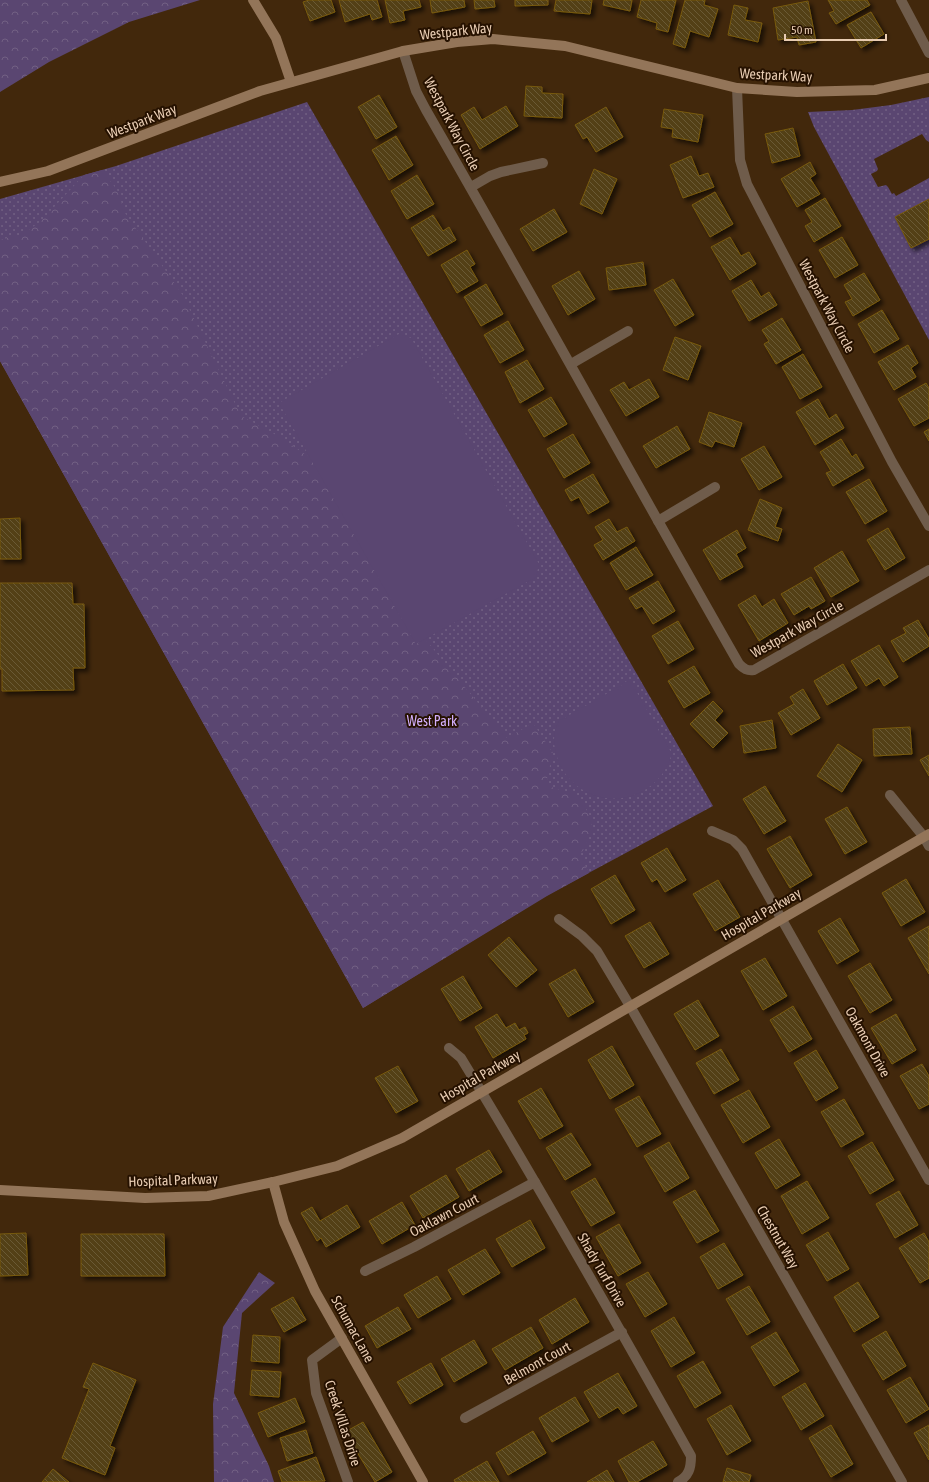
<svg xmlns="http://www.w3.org/2000/svg" width="929" height="1482" font-family="'Asap Condensed',sans-serif">
<defs>
<pattern id="grass-dots" width="8" height="8" patternUnits="userSpaceOnUse"><rect width="8" height="8" fill="#5a4671"/><path d="M2 2h.1M6 6h.1" fill="none" stroke="#726083" stroke-width="1.8" stroke-linecap="round"/></pattern>
<pattern id="forest-crowns" width="20" height="18" patternUnits="userSpaceOnUse"><rect width="20" height="18" fill="#5a4671"/><path d="M2 6a3 3 0 1 1 6 0M12 15a3 3 0 1 1 6 0" fill="none" stroke="#726083"/></pattern>
<pattern id="building-back-hatch" width="6" height="6" patternUnits="userSpaceOnUse"><rect width="6" height="6" fill="#523f14"/><path d="M-1 5l2 2M0 0l6 6M5-1l2 2" fill="none" stroke="#6b5a34"/></pattern>
<filter id="shadow"><feDropShadow dx="3.5" dy="3.5" stdDeviation="2" flood-color="#0009"/></filter>
</defs>
<rect width="100%" height="100%" fill="#42280c"/>
<g fill="url(#grass-dots)">
<polygon points="929,97 929,142 926,140 922,134 874,159 878,169 877,171 871,174 878,187 886,185 888,187 892,194 894,193 896,196 929,178 929,199 895,217 911,248 929,239 929,340 814,127 808,112 852,110 891,105"/>
<polygon points="307,102 713,806 544,897 363,1008 0,361 0,199 116,166"/>
</g>
<g fill="url(#forest-crowns)">
<polygon points="0,0 200,0 129,22 49,62 0,92"/>
<path d="M102 170 117 190 125 213 182 294 241 416 278 436 312 459 416 644 425 639 507 738 533 723 553 753 547 779 549 784 553 788 574 793C580 800 588 810 591 819 594 831 586 846 580 855L589 873 547 896 363 1008 0 361V240L23 234 41 221 84 175Z"/>
<polygon points="259,1272 275,1283 242,1313 234,1393 269,1466 274,1482 214,1482 213,1404 223,1327"/>
</g>
<g fill="#5a4671">
<polygon points="399,334 411,338 539,564 536,577 416,644 279,403"/>
<path d="M627 681 633 683 636 688 635 689 672 754C668 763 665 773 657 780 625 814 567 799 556 753 553 742 553 732 559 721L622 685 621 684Z"/>
</g>
<g fill="url(#building-back-hatch)" stroke="#785a0f" filter="url(#shadow)">
<polygon points="309,0 331,0 335,12 310,21 303,2"/>
<polygon points="339,0 377,0 382,17 372,20 370,14 345,22"/>
<polygon points="385,0 419,0 421,7 403,11 405,20 390,23"/>
<polygon points="430,0 464,0 465,7 432,13"/>
<polygon points="474,0 494,0 495,7 475,9"/>
<polygon points="515,0 548,0 548,5 515,6"/>
<polygon points="556,0 592,0 590,14 554,11"/>
<polygon points="604,0 632,0 630,11 603,5"/>
<polygon points="641,0 676,0 668,32 656,29 657,23 637,17"/>
<polygon points="685,0 705,0 704,5 718,9 709,37 690,31 685,48 673,44"/>
<polygon points="828,0 867,0 870,5 836,24 829,13 834,11"/>
<polygon points="808,1 816,42 799,45 797,37 778,40 773,8"/>
<polygon points="734,5 748,8 745,20 762,23 758,42 728,35"/>
<polygon points="871,12 884,34 861,48 847,25"/>
<polygon points="526,86 542,87 542,93 563,94 562,118 524,116"/>
<polygon points="379,95 397,127 376,139 358,107"/>
<polygon points="506,106 518,126 480,149 461,115 474,107 482,120"/>
<polygon points="606,107 623,137 596,152 587,137 583,139 575,125"/>
<polygon points="664,109 703,115 698,142 672,137 673,129 661,127"/>
<polygon points="793,128 800,156 772,163 765,134"/>
<polygon points="396,136 413,165 389,180 372,150"/>
<polygon points="691,156 699,176 708,173 714,187 683,198 670,165"/>
<polygon points="810,162 816,174 810,178 820,194 797,207 781,179"/>
<polygon points="594,169 617,179 602,214 580,204"/>
<polygon points="417,175 434,204 407,219 391,191"/>
<polygon points="715,192 733,224 710,237 692,205"/>
<polygon points="825,198 841,226 814,242 805,226 812,222 805,210"/>
<polygon points="929,199 929,239 911,248 895,217"/>
<polygon points="554,209 567,232 533,251 520,229"/>
<polygon points="433,215 443,231 449,227 456,240 428,256 411,228"/>
<polygon points="730,237 741,256 749,252 756,264 730,280 711,247"/>
<polygon points="842,237 858,265 835,278 819,250"/>
<polygon points="467,250 475,264 470,267 478,281 457,293 441,265"/>
<polygon points="643,262 646,285 609,290 606,268"/>
<polygon points="579,271 595,299 568,315 552,286"/>
<polygon points="864,273 880,300 853,316 845,302 852,299 844,285"/>
<polygon points="673,279 694,315 675,326 654,290"/>
<polygon points="751,280 761,297 769,292 777,305 749,321 732,291"/>
<polygon points="486,284 503,314 481,326 464,297"/>
<polygon points="882,310 899,339 874,353 858,324"/>
<polygon points="782,318 801,350 776,364 764,344 769,341 762,330"/>
<polygon points="508,321 524,350 500,363 484,335"/>
<polygon points="675,337 701,346 688,380 663,370"/>
<polygon points="908,345 918,363 911,368 916,377 894,390 878,362"/>
<polygon points="803,354 822,387 800,399 782,367"/>
<polygon points="527,360 544,389 520,403 505,372"/>
<polygon points="649,379 659,397 626,416 610,390 624,382 629,390"/>
<polygon points="926,383 929,388 929,418 914,426 898,399"/>
<polygon points="551,397 567,424 544,437 528,410"/>
<polygon points="818,399 829,419 836,414 844,428 815,445 796,412"/>
<polygon points="709,412 742,423 734,447 715,441 712,447 699,442"/>
<polygon points="677,426 690,449 656,468 643,446"/>
<polygon points="929,429 929,441 924,432"/>
<polygon points="573,434 590,463 564,478 547,449"/>
<polygon points="841,439 852,457 856,454 864,468 833,486 826,473 831,471 820,452"/>
<polygon points="764,446 782,477 759,490 741,459"/>
<polygon points="593,474 609,502 588,514 579,497 571,501 565,490"/>
<polygon points="869,479 887,511 865,524 846,492"/>
<polygon points="760,499 782,508 775,527 782,529 778,541 748,530"/>
<polygon points="20,518 21,559 0,559 0,519"/>
<polygon points="609,519 617,532 627,527 635,541 603,560 594,545 603,540 595,527"/>
<polygon points="888,528 905,558 885,570 867,540"/>
<polygon points="737,530 746,548 736,554 743,567 720,580 703,550"/>
<polygon points="636,547 653,575 626,590 610,563"/>
<polygon points="842,551 859,581 831,597 814,568"/>
<polygon points="811,577 825,601 811,609 809,606 794,615 781,594"/>
<polygon points="658,581 675,611 653,624 642,606 636,609 629,598"/>
<polygon points="0,583 72,583 73,604 84,604 85,668 73,668 74,690 2,691 2,669 0,669"/>
<polygon points="755,595 762,607 774,599 788,623 759,641 738,605"/>
<polygon points="918,620 929,639 929,646 903,662 891,641 906,633 903,628"/>
<polygon points="678,621 694,649 668,664 652,636"/>
<polygon points="879,645 898,677 884,686 879,678 866,686 851,661"/>
<polygon points="843,664 857,688 827,705 814,681"/>
<polygon points="694,666 710,693 684,708 668,681"/>
<polygon points="803,689 820,718 791,735 778,713 794,704 790,697"/>
<polygon points="713,701 723,711 715,720 728,733 713,748 690,724"/>
<polygon points="772,720 776,748 744,753 740,726"/>
<polygon points="910,727 912,754 874,756 873,729"/>
<polygon points="838,744 862,760 842,792 817,776"/>
<polygon points="929,755 929,776 920,760"/>
<polygon points="765,786 786,821 764,834 743,799"/>
<polygon points="847,807 867,842 845,854 825,819"/>
<polygon points="790,836 812,875 790,888 767,849"/>
<polygon points="667,848 686,880 665,892 657,879 652,882 641,863"/>
<polygon points="615,875 635,910 611,924 591,889"/>
<polygon points="906,879 925,912 901,926 882,893"/>
<polygon points="718,880 740,917 715,931 693,894"/>
<polygon points="840,918 859,951 837,964 818,931"/>
<polygon points="650,922 669,954 644,968 625,936"/>
<polygon points="929,926 929,974 908,938"/>
<polygon points="509,937 537,970 516,987 488,955"/>
<polygon points="765,958 787,996 763,1010 741,971"/>
<polygon points="870,963 892,1000 870,1013 848,976"/>
<polygon points="575,969 594,1002 568,1017 549,984"/>
<polygon points="463,976 482,1008 460,1021 441,989"/>
<polygon points="698,1000 719,1036 695,1050 674,1014"/>
<polygon points="793,1006 812,1039 789,1052 770,1020"/>
<polygon points="497,1014 506,1028 515,1023 519,1030 525,1027 528,1033 524,1035 526,1039 493,1058 475,1027"/>
<polygon points="896,1014 916,1050 892,1064 871,1028"/>
<polygon points="612,1046 634,1085 610,1099 588,1060"/>
<polygon points="721,1049 739,1080 714,1094 696,1063"/>
<polygon points="816,1050 838,1088 816,1101 794,1063"/>
<polygon points="922,1064 929,1076 929,1104 919,1109 900,1076"/>
<polygon points="398,1066 418,1101 396,1113 375,1078"/>
<polygon points="541,1088 563,1126 540,1139 518,1101"/>
<polygon points="749,1090 770,1127 743,1143 721,1105"/>
<polygon points="639,1096 661,1134 637,1147 615,1109"/>
<polygon points="844,1099 864,1134 841,1147 821,1112"/>
<polygon points="571,1133 591,1165 565,1180 546,1148"/>
<polygon points="779,1139 800,1175 776,1189 755,1153"/>
<polygon points="669,1142 689,1178 665,1192 644,1156"/>
<polygon points="872,1142 894,1180 870,1194 848,1156"/>
<polygon points="489,1150 502,1172 469,1191 456,1169"/>
<polygon points="446,1175 459,1197 423,1218 410,1196"/>
<polygon points="595,1178 615,1213 591,1226 571,1192"/>
<polygon points="807,1181 829,1218 802,1234 781,1196"/>
<polygon points="695,1190 719,1231 697,1243 673,1202"/>
<polygon points="899,1191 918,1225 895,1238 876,1204"/>
<polygon points="402,1202 415,1225 382,1244 369,1221"/>
<polygon points="347,1205 360,1227 326,1247 321,1238 317,1241 301,1213 312,1207 320,1221"/>
<polygon points="530,1220 545,1248 512,1267 496,1239"/>
<polygon points="619,1224 641,1263 618,1276 596,1237"/>
<polygon points="828,1232 849,1269 827,1281 806,1245"/>
<polygon points="26,1233 28,1275 0,1276 0,1234"/>
<polygon points="924,1233 929,1242 929,1278 920,1283 899,1248"/>
<polygon points="81,1234 164,1234 165,1276 81,1276"/>
<polygon points="724,1243 743,1275 718,1289 700,1257"/>
<polygon points="485,1249 500,1273 463,1295 448,1270"/>
<polygon points="648,1272 667,1304 645,1317 626,1284"/>
<polygon points="437,1276 451,1299 418,1318 404,1295"/>
<polygon points="858,1282 879,1317 854,1332 834,1297"/>
<polygon points="749,1286 770,1322 747,1335 726,1299"/>
<polygon points="293,1297 306,1320 284,1332 271,1309"/>
<polygon points="575,1298 589,1322 552,1344 539,1320"/>
<polygon points="398,1307 411,1329 377,1348 365,1326"/>
<polygon points="674,1317 695,1353 671,1367 651,1331"/>
<polygon points="531,1327 543,1348 505,1370 492,1349"/>
<polygon points="886,1331 906,1366 883,1380 862,1345"/>
<polygon points="776,1332 799,1371 774,1386 751,1347"/>
<polygon points="253,1335 280,1337 279,1363 251,1361"/>
<polygon points="474,1340 487,1363 454,1382 441,1359"/>
<polygon points="703,1361 721,1393 695,1408 677,1376"/>
<polygon points="93,1363 136,1380 110,1446 115,1448 105,1475 62,1458 89,1389 83,1387"/>
<polygon points="431,1363 443,1385 410,1404 397,1382"/>
<polygon points="252,1370 281,1372 279,1397 250,1395"/>
<polygon points="618,1373 637,1406 623,1414 618,1407 599,1418 584,1392"/>
<polygon points="910,1377 929,1409 906,1423 887,1390"/>
<polygon points="805,1383 824,1416 801,1430 782,1397"/>
<polygon points="575,1397 589,1421 552,1442 539,1418"/>
<polygon points="295,1398 305,1422 268,1437 258,1413"/>
<polygon points="731,1405 751,1441 727,1455 707,1419"/>
<polygon points="363,1422 392,1472 375,1482 345,1432"/>
<polygon points="831,1425 853,1464 831,1477 809,1438"/>
<polygon points="929,1425 929,1460 914,1433"/>
<polygon points="306,1430 313,1453 287,1461 280,1438"/>
<polygon points="533,1431 546,1453 508,1475 496,1453"/>
<polygon points="653,1441 667,1465 637,1482 629,1482 618,1461"/>
<polygon points="316,1457 325,1481 282,1482 278,1471"/>
<polygon points="487,1461 499,1482 455,1482 454,1480"/>
<polygon points="727,1468 751,1475 749,1482 723,1482"/>
<polygon points="53,1469 69,1482 42,1482"/>
<polygon points="607,1470 614,1482 587,1482"/>
</g>
<g fill="none" stroke-linecap="round" stroke-linejoin="round">
<g stroke="#6f5c4b" stroke-width="10">
<polyline points="901,0 929,53"/>
<path d="M403 51 416 91 426 110C532 294 634 480 739 664 744 669 747 671 754 670L929 570"/>
<polyline points="737,88 740,160 747,184 892,462 929,526"/>
<polyline points="471,187 490,176 501,172 543,163"/>
<polyline points="571,364 628,331"/>
<polyline points="658,521 715,487"/>
<polyline points="890,795 924,837 929,846"/>
<polyline points="712,831 733,840 742,849 929,1180"/>
<polyline points="559,919 582,936 597,951 630,1006 902,1482"/>
<path d="M449 1048 461 1058C541 1189 616 1322 691 1456 691 1468 689 1476 678 1482"/>
<polyline points="365,1271 414,1247 535,1182"/>
<polyline points="342,1338 312,1360 316,1393 348,1482"/>
<polyline points="465,1418 622,1332"/>
</g>
<g stroke="#937559" stroke-width="10">
<polyline points="253,0 276,38 291,82"/>
<polyline points="0,182 48,171 260,91 403,51 457,42 493,39 565,46 737,88 797,92 875,90 929,78"/>
<polyline points="273,1182 284,1222 315,1291 423,1482"/>
<polyline points="0,1190 145,1198 208,1196 273,1182 337,1166 402,1138 929,834"/>
</g>
</g>
<g text-anchor="middle" dominant-baseline="central" stroke-width="4" stroke-linejoin="round" paint-order="stroke">
<g font-size="14" fill="#e8ccb2" stroke="#251100">
<text transform="translate(456 31) rotate(-6)">Westpark Way</text>
<text transform="translate(776 75) rotate(3)">Westpark Way</text>
<text transform="translate(142 121) rotate(-21)">Westpark Way</text>
<text transform="translate(452 124) rotate(62)">Westpark Way Circle</text>
<text transform="translate(827 306) rotate(62)">Westpark Way Circle</text>
<text transform="translate(797 629) rotate(-29)">Westpark Way Circle</text>
<text transform="translate(761 914) rotate(-30)">Hospital Parkway</text>
<text transform="translate(868 1042) rotate(61)">Oakmont Drive</text>
<text transform="translate(480 1076) rotate(-30)">Hospital Parkway</text>
<text transform="translate(173 1180) rotate(-2)">Hospital Parkway</text>
<text transform="translate(444 1215) rotate(-28)">Oaklawn Court</text>
<text transform="translate(778 1237) rotate(60)">Chestnut Way</text>
<text transform="translate(602 1270) rotate(60)">Shady Turf Drive</text>
<text transform="translate(353 1329) rotate(61)">Schumac Lane</text>
<text transform="translate(537 1363) rotate(-29)">Belmont Court</text>
<text transform="translate(343 1423) rotate(72)">Creek Villas Drive</text>
</g>
<g font-size="14" fill="#d4b1fe" stroke="#251100">
<text x="432" y="721">West Park</text>
</g>
</g>
<path d="M785 34v6h101v-6" fill="none" stroke="#e8ccb2" stroke-width="2"/>
<text x="791" y="34" font-size="12" fill="#e8ccb2" stroke="#251100" stroke-width="3" paint-order="stroke">50 m</text>
</svg>
